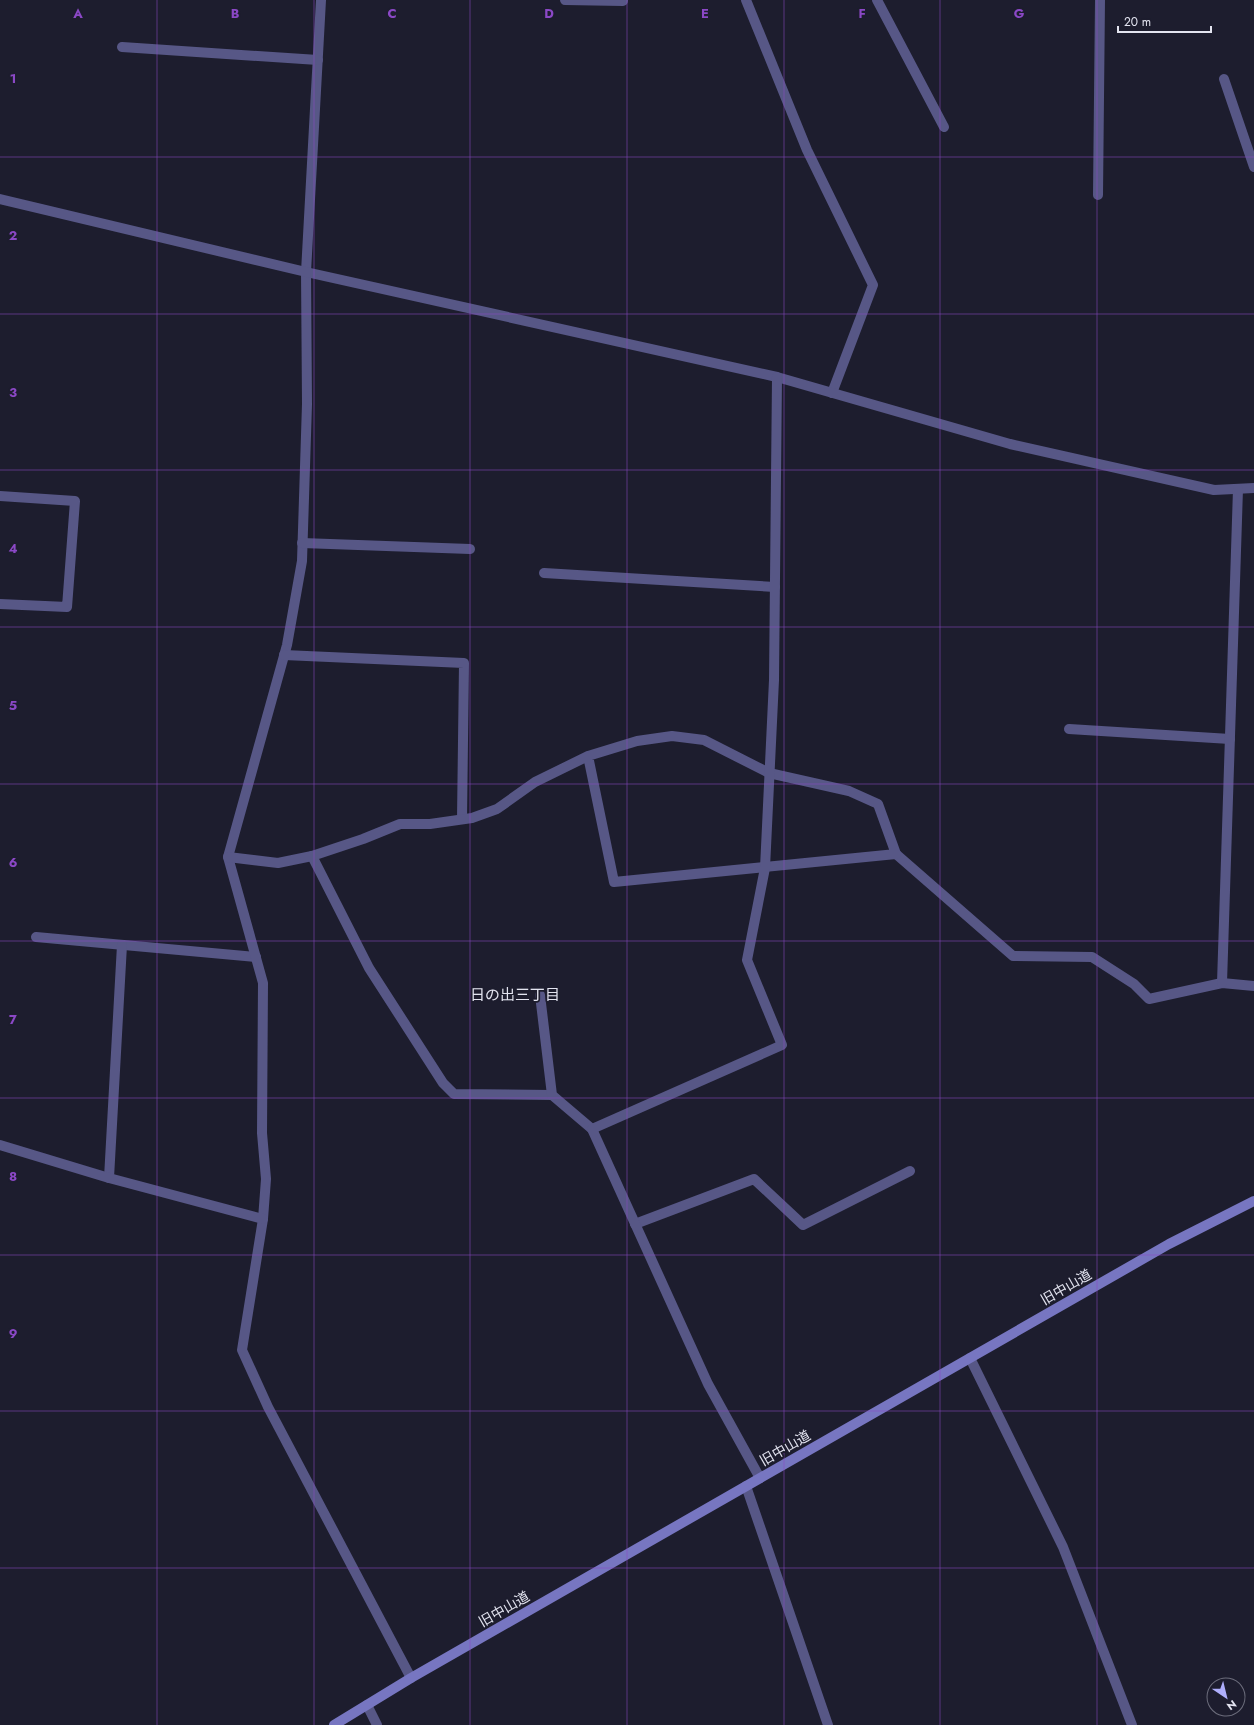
<svg xmlns="http://www.w3.org/2000/svg" width="1254" height="1725" font-family="Jost,'Noto Sans JP',sans-serif">
<rect width="100%" height="100%" fill="#1d1d2e"/>
<g fill="none" stroke-linecap="round" stroke-linejoin="round">
<g stroke="#575786" stroke-width="10">
<polyline points="565,0 623,1 623,0"/>
<polyline points="1098,195 1100,0"/>
<polyline points="1069,729 1230,739"/>
<polyline points="896,854 1013,956 1092,957 1134,984 1149,999 1222,983 1254,986"/>
<polyline points="312,856 369,968 443,1083 454,1094 552,1095"/>
<polyline points="36,937 256,957"/>
<polyline points="109,1178 122,945"/>
</g>
<g stroke="#575786" stroke-width="10">
<polyline points="321,0 306,272 307,404 302,561 287,645 228,857 263,983 262,1133 266,1179 263,1219 242,1350 268,1407 411,1678"/>
<polyline points="746,0 807,150 873,285 832,393"/>
<polyline points="877,0 944,127"/>
<polyline points="122,47 318,60"/>
<polyline points="1224,79 1254,167"/>
<polyline points="0,199 306,272 777,377 1010,444 1214,490 1254,488"/>
<polyline points="0,496 75,501 67,607 0,604"/>
<polyline points="302,543 470,549"/>
<polyline points="544,573 775,587"/>
<polyline points="284,655 464,663 462,819"/>
<polyline points="228,857 278,863 312,856 363,839 400,824 430,824 472,818 497,809 535,782 588,756 637,741 672,736 704,740 769,773 849,791 878,804 896,854 614,882 588,756"/>
<polyline points="1222,983 1238,489"/>
<polyline points="540,995 552,1095 592,1129"/>
<polyline points="0,1145 109,1178 263,1219"/>
<polyline points="635,1224 754,1179 803,1225 910,1171"/>
<polyline points="970,1358 1063,1547 1132,1725"/>
<polyline points="760,1478 708,1384 592,1129 782,1045 747,960 765,868 774,680 777,377"/>
<polyline points="746,1486 828,1725"/>
<polyline points="367,1705 377,1725"/>
</g>
<polyline stroke="#7776c1" stroke-width="10" points="334,1725 411,1678 1169,1244 1254,1201"/>
</g>
<path fill="none" stroke="#8b48c6" stroke-width="1" stroke-opacity="0.55" d="M157 0V1725M314 0V1725M470 0V1725M627 0V1725M784 0V1725M940 0V1725M1097 0V1725M0 157H1254M0 314H1254M0 470H1254M0 627H1254M0 784H1254M0 941H1254M0 1098H1254M0 1255H1254M0 1411H1254M0 1568H1254"/>
<g text-anchor="middle" dominant-baseline="central" stroke-width="3.5" stroke-linejoin="round" paint-order="stroke">
<g font-size="14" fill="#e3e4f0" stroke="#1d1d2e">
<text transform="translate(1066 1287) rotate(-30)">旧中山道</text>
<text transform="translate(785 1448) rotate(-30)">旧中山道</text>
<text transform="translate(504 1609) rotate(-30)">旧中山道</text>
</g>
<g font-size="15" fill="#e3e4f0" stroke="#1d1d2e">
<text x="515" y="995">日の出三丁目</text>
</g>
</g>
<g font-size="13" text-anchor="middle" font-weight="bold" fill="#8b48c6" stroke="#1d1d2e" stroke-width="3.5" stroke-linejoin="round" paint-order="stroke">
<text x="78" y="18">A</text>
<text x="235" y="18">B</text>
<text x="392" y="18">C</text>
<text x="549" y="18">D</text>
<text x="705" y="18">E</text>
<text x="862" y="18">F</text>
<text x="1019" y="18">G</text>
<text x="13" y="83">1</text>
<text x="13" y="240">2</text>
<text x="13" y="397">3</text>
<text x="13" y="553">4</text>
<text x="13" y="710">5</text>
<text x="13" y="867">6</text>
<text x="13" y="1024">7</text>
<text x="13" y="1181">8</text>
<text x="13" y="1338">9</text>
</g>
<g transform="translate(1226 1697) rotate(145)"><circle r="19" fill="#1d1d2e" stroke="#6c6d7c"/>
<path d="M0-3L7 15L0 10L-7 15Z" fill="#aeaefb"/>
<text y="-6" font-size="11" font-weight="bold" text-anchor="middle" fill="#e3e4f0">N</text>
</g>
<path d="M1118 26v6h93v-6" fill="none" stroke="#e3e4f0" stroke-width="2"/>
<text x="1124" y="26" font-size="12" fill="#e3e4f0" stroke="#1d1d2e" stroke-width="3" paint-order="stroke">20 m</text>
</svg>
